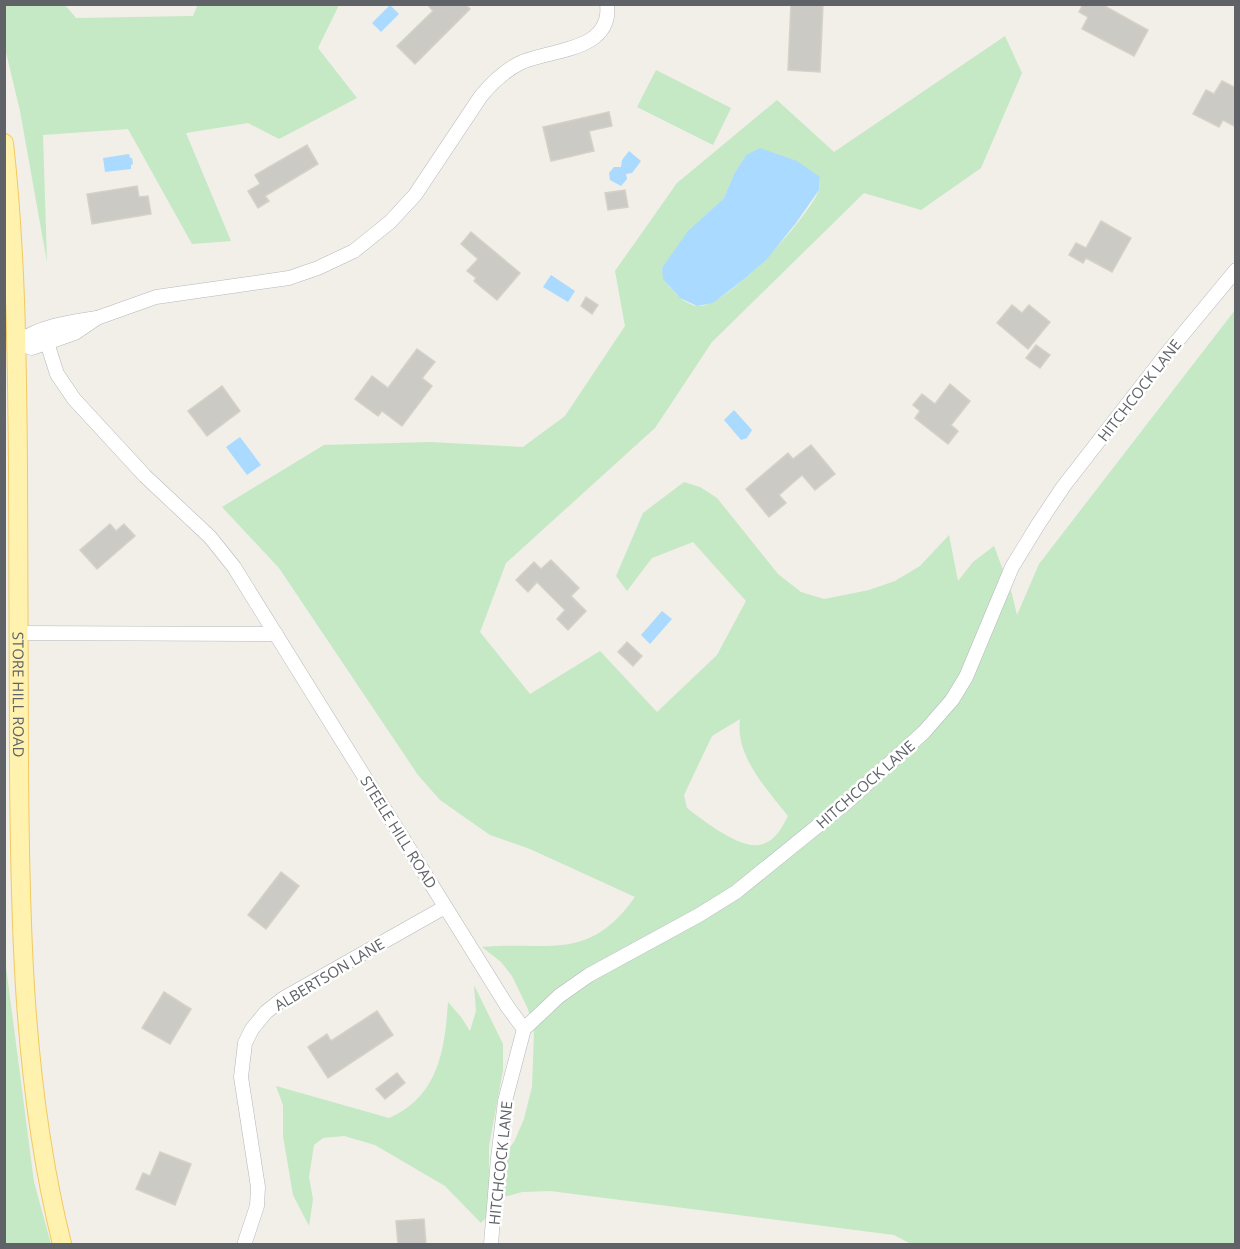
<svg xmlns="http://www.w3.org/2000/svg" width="1240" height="1249" font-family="'Open Sans',sans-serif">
<rect width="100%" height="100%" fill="#f1efe8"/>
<g fill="#c5e8c5" fill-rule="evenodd">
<polygon points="198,4 339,5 318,48 357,98 279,139 248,123 186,133 231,241 192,244 128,129 43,135 47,262 20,111 5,48 5,5 65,5 76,18 193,16"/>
<path d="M1005 36 1022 73 981 168 921 210 864 193 712 342 655 428 506 563 480 632 530 694 600 651 657 712 717 655 746 601 693 542 652 558 627 591 616 576 643 513 684 482 700 487 717 498 778 574 801 592 824 599 869 590 895 581 920 566 949 535 958 581 973 562 994 546 1012 594 1017 615 1039 564 1235 310V1244H911L894 1235 550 1191 522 1192 504 1197 481 1223 445 1186 375 1145 344 1136 323 1138 314 1145 309 1177 313 1199 309 1226 293 1195 283 1136V1105L276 1086 389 1118C438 1097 445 1050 448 1002L461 1017 470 1031 476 1011 474 985 503 1044V1070L489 1146V1175L514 1142 524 1119 532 1087 534 1033 528 1009 512 976 501 962 482 947C549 941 588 963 635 897L530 849 490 835 440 800 418 775 279 568 222 507 324 445 430 442 523 447 565 416 625 326 615 271 677 183 777 100 834 152ZM746 155 820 177C820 181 820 187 819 190 809 217 726 309 697 306 691 306 681 299 677 295 669 286 663 281 662 268L698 222 724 198 734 174ZM740 719C735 756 766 788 788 816 782 827 776 840 763 844 742 852 703 820 687 808L684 795 712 736Z"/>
<polygon points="656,70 731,108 713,145 637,107"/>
<polygon points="4,318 6,339 5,959 34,1182 51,1244 5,1244"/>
</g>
<g fill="#aadaff">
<polygon points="390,5 399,14 381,32 372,23"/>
<polygon points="760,148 797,161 820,177 819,190 796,223 767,259 743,280 713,303 697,306 680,298 663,279 662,268 688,231 724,198 734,174 746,155"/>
<polygon points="629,151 641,161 632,173 626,174 627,179 621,186 610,180 609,173 614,167 621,167 622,160"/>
<polygon points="129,154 130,158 132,158 133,164 131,165 131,169 105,172 103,158"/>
<polygon points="551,275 575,291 568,302 543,287"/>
<polygon points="734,410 752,430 747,438 741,440 724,420"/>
<polygon points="240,437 261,465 247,475 226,447"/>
<polygon points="662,611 672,619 650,644 641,635"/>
</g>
<g fill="#cccac5" stroke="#d6d1c6" stroke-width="1.5">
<polygon points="427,4 465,4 470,9 415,64 397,46 433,11"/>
<polygon points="791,4 823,4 820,72 788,70"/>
<polygon points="1083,4 1101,4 1148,30 1134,56 1082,29 1088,17 1079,12"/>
<polygon points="1222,81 1236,88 1236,127 1223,120 1219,127 1193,114 1206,90 1214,94"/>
<polygon points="609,112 612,126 589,131 594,151 551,161 543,127"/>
<polygon points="307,145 318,164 265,196 269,201 258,208 248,191 260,184 255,175"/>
<polygon points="137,186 139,197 148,196 151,214 92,224 87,194"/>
<polygon points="625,190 628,207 608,210 605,193"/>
<polygon points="1101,221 1131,238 1112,272 1086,258 1083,263 1069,255 1076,243 1086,248"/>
<polygon points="471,232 520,273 497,300 474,281 476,278 467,271 478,259 461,244"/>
<polygon points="586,297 598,305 592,314 581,306"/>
<polygon points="1012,305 1022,313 1029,305 1050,322 1028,349 997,323"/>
<polygon points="1036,345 1050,355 1040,368 1026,358"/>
<polygon points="417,349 435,362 422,378 432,386 402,426 382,411 378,416 355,399 372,376 388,388"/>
<polygon points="950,384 970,401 951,425 958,431 948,444 915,418 920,411 913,405 922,394 935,404"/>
<polygon points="222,386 240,411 207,436 188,411"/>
<polygon points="811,445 835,474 815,490 802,475 779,495 786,503 769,517 746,489 788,453 793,459"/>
<polygon points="110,524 116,531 124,524 135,536 97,569 80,550"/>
<polygon points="551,560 579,588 571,596 586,611 568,630 557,619 565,610 537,582 528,592 516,580 534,562 541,569"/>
<polygon points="627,642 642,656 633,666 618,652"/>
<polygon points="281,872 299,886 266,929 248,915"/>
<polygon points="164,992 191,1009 170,1044 142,1028"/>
<polygon points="377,1011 393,1035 328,1078 308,1047 327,1034 331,1041"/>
<polygon points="397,1073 405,1083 385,1099 376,1089"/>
<polygon points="160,1152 191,1164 175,1205 136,1189 143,1173 150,1176"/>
<polygon points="424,1219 426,1244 398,1244 396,1221"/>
</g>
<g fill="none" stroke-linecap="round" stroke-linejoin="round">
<g stroke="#b5b8bc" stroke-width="15">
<g id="minor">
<path d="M97 318 156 297 289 278 318 268 354 251 390 222 415 195 481 96C491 84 506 70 520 63 550 49 613 52 607 4"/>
<path d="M97 318 75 333 32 348 17 343C39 326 70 322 97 318Z"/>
<polyline points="43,330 57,374 74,399 145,476 210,537 234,567 507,1006 524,1029"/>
<polyline points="19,633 276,634"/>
<polyline points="245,1242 257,1206 258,1187 241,1077 245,1043 252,1029 266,1012 284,998 445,907"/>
<polyline points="491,1244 498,1158 505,1101 524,1029 559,996 589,975 699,915 736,892 846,803 924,732 952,700 966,677 1012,567 1039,523 1063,487 1164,357 1236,270"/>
</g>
</g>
<g stroke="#f2c960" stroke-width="20">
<g id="major">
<path id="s1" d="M4 143C16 250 17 357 18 465 18 565 19 665 19 765 20 926 23 1087 62 1244"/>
</g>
</g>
<use href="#minor" stroke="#fff" stroke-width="14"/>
<use href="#major" stroke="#fff2af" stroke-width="18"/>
</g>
<g text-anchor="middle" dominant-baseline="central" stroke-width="5" stroke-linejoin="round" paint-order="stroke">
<g font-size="15" fill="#5f6368" stroke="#fff">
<text transform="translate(1139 390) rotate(-52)">HITCHCOCK LANE</text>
<text stroke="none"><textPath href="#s1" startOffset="552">STORE HILL ROAD</textPath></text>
<text transform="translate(865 784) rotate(-41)">HITCHCOCK LANE</text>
<text transform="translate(399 832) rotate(58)">STEELE HILL ROAD</text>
<text transform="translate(329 974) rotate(-31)">ALBERTSON LANE</text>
<text transform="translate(500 1163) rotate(-84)">HITCHCOCK LANE</text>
</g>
</g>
<rect width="1240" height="1249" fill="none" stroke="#5f6368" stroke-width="12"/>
</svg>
